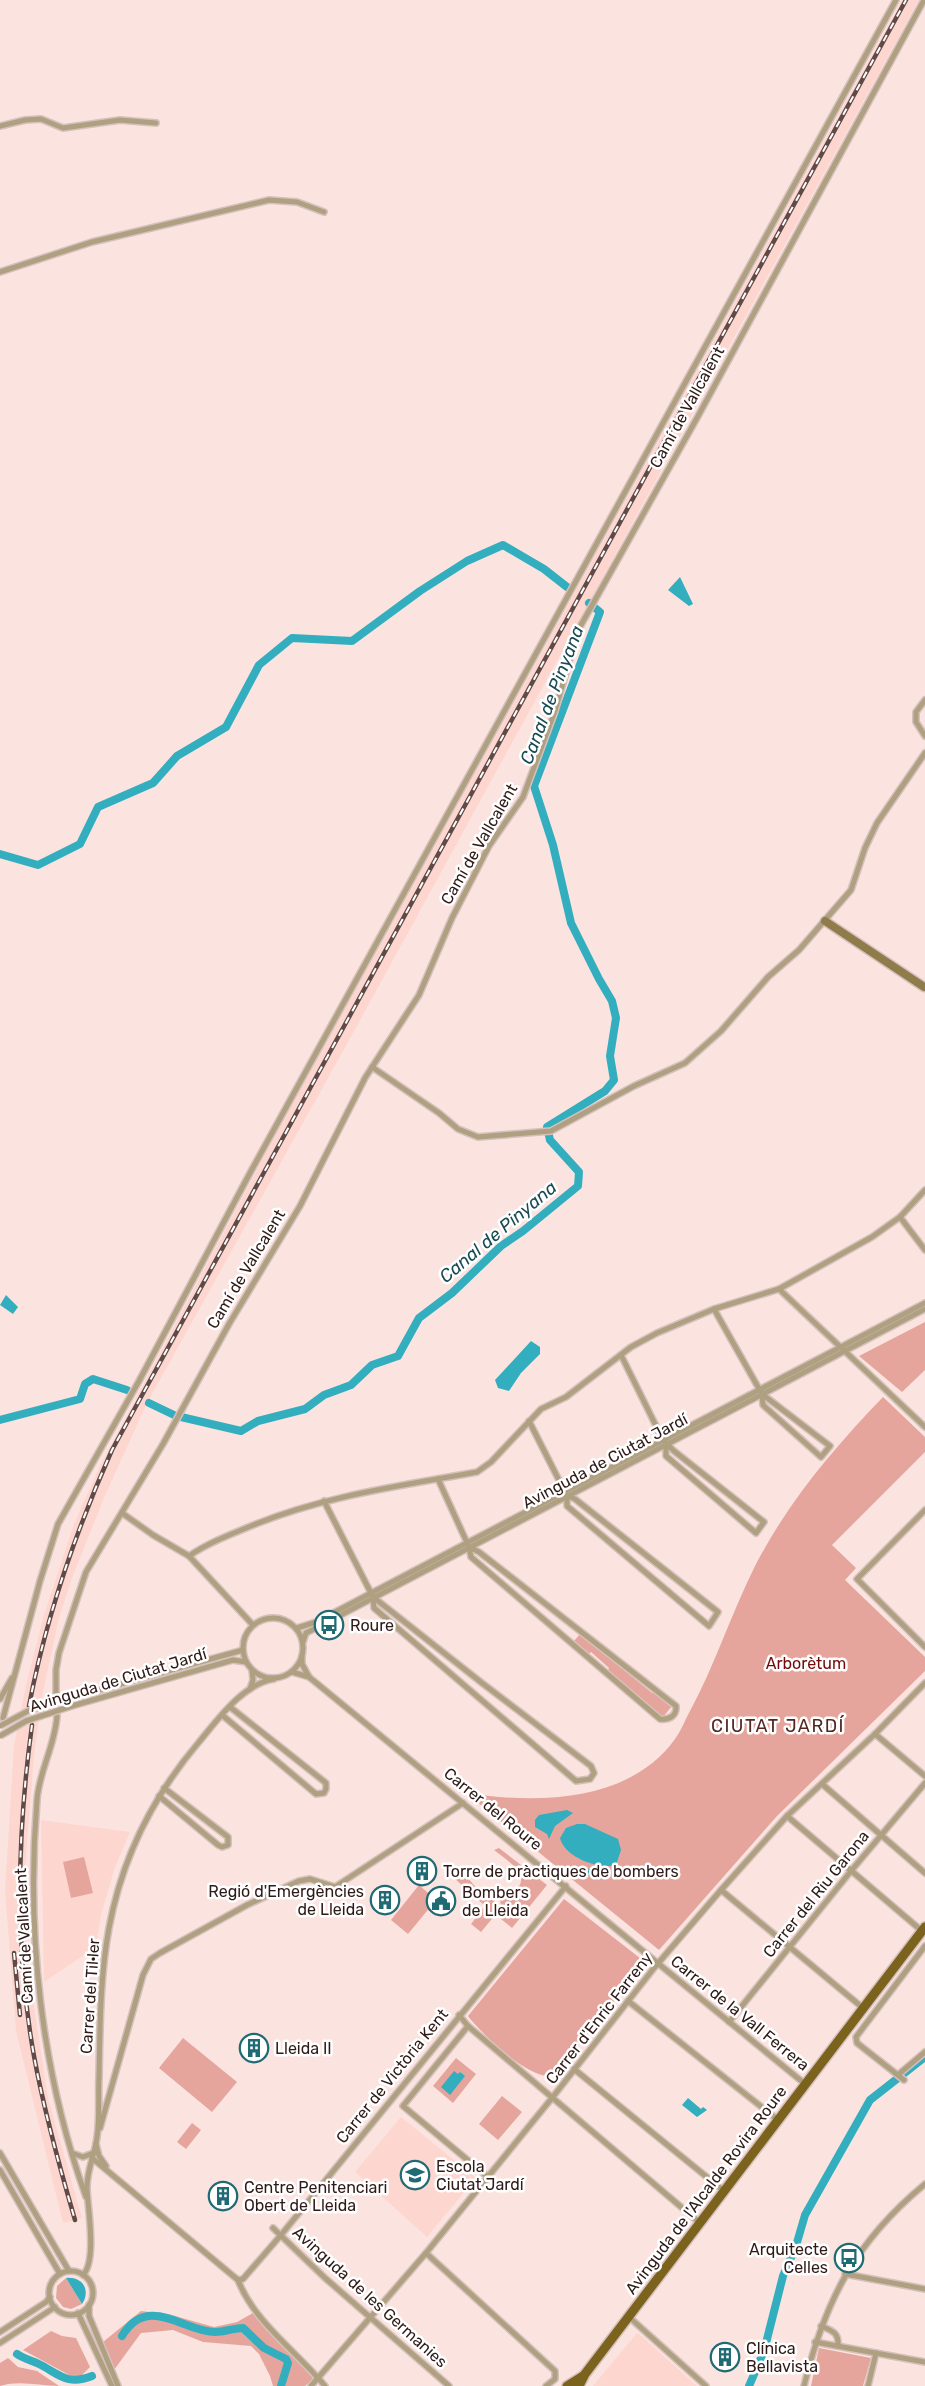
<svg xmlns="http://www.w3.org/2000/svg" width="925" height="2386" font-family="Rubik,sans-serif">
<rect width="100%" height="100%" fill="#fbe4e0"/>
<g fill="#fed6d0">
<polygon points="902,0 919,0 352,1035 147,1403 104,1498 72,1578 59,1618 43,1692 34,1755 25,1870 26,1954 48,2098 82,2218 63,2223 16,2031 5,1891 14,1745 27,1681 44,1615 74,1524 100,1466 276,1134"/>
<polygon points="41,1820 130,1832 115,1867 101,1915 96,1947 44,1982"/>
<polygon points="401,2117 476,2178 427,2237 355,2172"/>
<polygon points="637,2333 638,2333 697,2386 593,2386"/>
</g>
<g fill="#e5a59c">
<polygon points="925,1322 925,1370 902,1392 859,1356"/>
<path d="M883 1397 925 1437V1452L832 1545 856 1568 845 1580 925 1657V1671L777 1816 659 1950 466 1793C537 1804 629 1803 675 1739 681 1731 685 1720 690 1711 715 1665 731 1614 755 1566 788 1502 833 1449 883 1397Z"/>
<polygon points="580,1634 652,1693 654,1691 672,1706 663,1717 608,1670 609,1668 591,1652 589,1654 574,1641"/>
<path d="M499 1848 547 1885 512 1928 501 1919 502 1913 499 1893 514 1892C534 1875 506 1860 494 1850Z"/>
<polygon points="84,1857 93,1893 71,1898 63,1862"/>
<polygon points="462,1871 478,1890 494,1893 496,1914 481,1932 471,1924 485,1906 453,1877"/>
<polygon points="419,1885 436,1900 408,1934 391,1920"/>
<path d="M564 1899 645 1962 555 2075C532 2084 481 2033 468 2016Z"/>
<polygon points="183,2038 237,2082 212,2112 159,2068"/>
<polygon points="456,2058 476,2074 453,2103 433,2086"/>
<polygon points="502,2096 522,2112 498,2140 479,2124"/>
<polygon points="192,2123 201,2130 186,2149 177,2142"/>
<polygon points="66,2278 82,2304 71,2309 63,2307 56,2298 57,2286"/>
<polygon points="141,2311 168,2314 214,2327 237,2322 253,2313 298,2355 316,2377 305,2386 273,2386 270,2376 259,2354 251,2346 203,2342 173,2330 141,2333 114,2370 103,2342"/>
<polygon points="51,2331 62,2336 76,2338 90,2367 81,2376 71,2376 23,2350"/>
<polygon points="819,2348 871,2358 863,2386 811,2386"/>
<path d="M8 2358 18 2367 37 2371 59 2386C38 2386 20 2380 0 2386V2363Z"/>
</g>
<g fill="#32aebf">
<polygon points="680,577 693,604 689,606 668,590"/>
<polygon points="6,1295 18,1307 13,1314 0,1305"/>
<polygon points="531,1341 540,1347 540,1354 521,1373 509,1391 498,1388 495,1380"/>
<polygon points="567,1810 573,1813 555,1826 549,1839 547,1834 535,1827 535,1820 539,1815"/>
<path d="M577 1824H585L618 1839 621 1850 616 1865C599 1870 564 1857 560 1838L566 1828Z"/>
<polygon points="583,1867 606,1874 609,1875 604,1879 594,1879 582,1871"/>
<polygon points="454,2071 458,2074 460,2072 465,2076 450,2095 441,2087"/>
<polygon points="688,2098 701,2109 703,2107 707,2110 697,2117 682,2105"/>
<path d="M66 2278C83 2276 91 2291 82 2304Z"/>
</g>
<g fill="none" stroke-linecap="round" stroke-linejoin="round">
<g stroke="#32aebf" stroke-width="8">
<polyline points="0,854 38,865 80,844 98,807 153,783 177,756 226,727 259,665 292,638 352,641 420,591 467,561 503,545 544,569 567,587"/>
<polyline points="149,1403 174,1415"/>
<polyline points="181,1417 241,1431 258,1421 305,1409 324,1395 351,1385 372,1365 398,1356 419,1318 452,1293 501,1246 523,1231 578,1186 579,1172 550,1140 547,1127 605,1091 614,1080 610,1056 616,1018 612,1001 599,979 571,923 553,845 534,786 600,612 589,603"/>
<polyline points="0,1420 80,1399 85,1384 93,1379 127,1390"/>
<path d="M122 2336C148 2293 184 2332 215 2332 225 2332 234 2328 243 2328L264 2348 286 2359 288 2363 281 2386"/>
<path d="M17 2354C24 2359 31 2360 39 2364 59 2374 67 2386 92 2376"/>
<polyline points="749,2386 764,2351 783,2276 796,2246 805,2215 870,2100 925,2057"/>
</g>
<g stroke="#d6c0bc" stroke-width="8">
<g id="street">
<polyline points="0,126 25,120 41,119 63,128 120,120 156,123"/>
<polyline points="0,272 92,242 269,200 297,202 324,212"/>
<polyline points="925,700 916,712 916,722 925,736"/>
<polyline points="372,1067 439,1113 458,1129 478,1137 551,1131 634,1086 685,1063 721,1031 768,977 799,950 851,890 865,848 877,823 925,753"/>
<polyline points="900,1217 925,1250"/>
<polyline points="779,1289 925,1427"/>
<polyline points="714,1309 762,1394 830,1446 821,1457 763,1405 762,1394"/>
<polyline points="621,1355 663,1440 674,1451 764,1522 756,1533 666,1456 666,1444"/>
<polyline points="529,1421 567,1496 567,1506 709,1626 718,1612 575,1499 568,1496"/>
<path d="M438 1479 469 1547 471 1557 660 1719C669 1720 677 1716 676 1706L479 1552 469 1547"/>
<polyline points="324,1501 373,1597 374,1608 576,1781 590,1779 594,1773 591,1766 482,1683 373,1597"/>
<polyline points="925,1510 857,1579 925,1647"/>
<polyline points="122,1513 153,1535 189,1556 253,1625"/>
<path d="M189 1556C208 1543 229 1535 251 1526 323 1496 400 1486 477 1472L491 1462 541 1409 566 1397 631 1347 657 1333 714 1309 779 1289 872 1237 900 1217 925 1190"/>
<circle cx="273" cy="1648" r="30"/>
<polyline points="297,1628 316,1622 925,1303"/>
<polyline points="303,1642 306,1633 314,1629 925,1309"/>
<polyline points="302,1657 302,1664 309,1677 805,2084"/>
<polyline points="292,1672 309,1677"/>
<polyline points="250,1689 253,1680 252,1670"/>
<polyline points="56,1696 56,1670 59,1653 86,1572 163,1444 229,1324 300,1206 365,1078 419,995 452,918 489,846 523,797 555,711 575,641 581,625 697,418 924,0"/>
<polyline points="70,1698 243,1650"/>
<polyline points="0,1699 12,1678"/>
<polyline points="72,1706 233,1660 246,1662"/>
<polyline points="222,1715 316,1794 324,1793 326,1789 326,1783 230,1707"/>
<path d="M57 1716C55 1746 39 1771 37 1800 26 1933 41 2071 86 2197"/>
<polyline points="3,1718 40,1581 58,1524 139,1381 250,1173 896,0"/>
<polyline points="875,1734 925,1776"/>
<polyline points="822,1784 925,1873"/>
<polyline points="159,1796 218,1845 222,1847 228,1845 228,1837 164,1788"/>
<polyline points="787,1816 922,1931"/>
<polyline points="721,1890 863,2008"/>
<polyline points="628,2001 778,2120"/>
<polyline points="459,2015 468,2026 700,2223"/>
<polyline points="729,2022 851,1871 925,1783"/>
<polyline points="468,2026 403,2106 488,2177"/>
<polyline points="574,2069 724,2191"/>
<polyline points="899,2074 925,2052"/>
<polyline points="904,2080 857,2043 856,2037 925,1946"/>
<polyline points="100,2128 143,1975 151,1959 160,1953 247,1905 299,1881 310,1879 335,1887 463,1803"/>
<polyline points="96,2144 99,2156 106,2166"/>
<polyline points="0,2153 69,2271"/>
<polyline points="72,2153 83,2157 93,2153"/>
<path d="M92 2158 238 2280C254 2322 297 2352 325 2386"/>
<polyline points="0,2170 60,2274"/>
<polyline points="273,2228 325,2278 449,2386"/>
<polyline points="426,2253 555,2371 555,2379 546,2386"/>
<circle cx="71" cy="2293" r="22"/>
<polyline points="845,2274 925,2289"/>
<path d="M83 2275C97 2261 88 2209 87 2190 86 2171 95 2155 97 2137 100 2118 98 2097 99 2077 100 2027 100 1977 109 1928 122 1858 153 1796 199 1742 219 1718 243 1684 274 1679"/>
<polyline points="238,2280 243,2279 281,2235 566,1886"/>
<polyline points="89,2305 89,2316 118,2386"/>
<polyline points="78,2313 112,2386"/>
<polyline points="629,2317 706,2386"/>
<path d="M821 2326C833 2331 839 2333 838 2346"/>
<polyline points="0,2332 46,2302 50,2297"/>
<polyline points="815,2342 925,2362"/>
<polyline points="0,2343 55,2307"/>
<polyline points="311,2386 426,2253 552,2098 654,1968 721,1890 787,1816 875,1734 925,1683"/>
<path d="M804 2386C825 2300 856 2241 925 2184"/>
<polyline points="868,2386 876,2353"/>
</g>
</g>
<g stroke="#d6c0bc" stroke-width="11">
<polyline id="secondary" points="825,921 924,987"/>
</g>
<g stroke="#d6c0bc" stroke-width="12">
<g id="primary">
<polyline points="567,2386 583,2376"/>
<polyline points="579,2386 585,2374 925,1927"/>
</g>
</g>
<use href="#street" stroke="#aea080" stroke-width="5"/>
<use href="#secondary" stroke="#907c4a" stroke-width="8"/>
<use href="#primary" stroke="#7b621d" stroke-width="9"/>
<g stroke="#5f4a47" stroke-width="4.5">
<g id="rail">
<path d="M29 1706C46 1617 75 1533 112 1450L906 0"/>
<path d="M32 1725C17 1835 14 1946 34 2056 44 2111 59 2165 75 2220"/>
<polyline points="14,1953 20,2015"/>
</g>
</g>
<use href="#rail" stroke="#fff" stroke-width="2" stroke-dasharray="7" stroke-linecap="butt"/>
<g stroke="#d6c0bc" stroke-width="8" stroke-linecap="butt">
<g id="street-bridge">
<polyline points="0,1726 28,1711 70,1698"/>
<polyline points="0,1736 26,1721 72,1706"/>
</g>
</g>
<use href="#street-bridge" stroke="#aea080" stroke-width="5"/>
</g>
<defs>
<g id="bus-ring" transform="scale(1.5)"><circle r="9.5" fill="#fff" stroke="#206a74" stroke-width="1.5"/><path d="M-5-6H5V4H4V6H2V4H-2V6H-4V4H-5ZM-3.5-4V0h7V-4ZM-3.5 1.2v1.5H-2V1.2ZM2 1.2v1.5H3.5V1.2Z" fill="#206a74"/></g>
<g id="building-ring" transform="scale(1.5)"><circle r="9.5" fill="#fff" stroke="#206a74" stroke-width="1.5"/><path d="M-4-6H4V6H1V3H-1V6H-4ZM-2.5-4.3h1.7v1.8h-1.7ZM.8-4.3h1.7v1.8H.8ZM-2.5-1h1.7V.8h-1.7ZM.8-1h1.7V.8H.8Z" fill="#206a74"/></g>
<g id="civic-ring" transform="scale(1.5)"><circle r="9.5" fill="#fff" stroke="#206a74" stroke-width="1.5"/><path d="M-.6-6.5H3V-4.5H.6V-3L4-1V1h2V6H-6V1h2V-1L-.6-3ZM-1.2 2.5V6h2.4V2.5Z" fill="#206a74"/></g>
<g id="school-ring" transform="scale(1.5)"><circle r="9.5" fill="#fff" stroke="#206a74" stroke-width="1.5"/><path d="M0-5L7-2L0 1L-7-2ZM-4 1L0 2.5L4 1V4Q0 6-4 4Z" fill="#206a74"/></g>
</defs>
<g fill-rule="evenodd">
<use href="#bus-ring" x="329" y="1625"/>
<use href="#building-ring" x="422" y="1871"/>
<use href="#building-ring" x="385" y="1900"/>
<use href="#civic-ring" x="441" y="1901"/>
<use href="#building-ring" x="254" y="2048"/>
<use href="#school-ring" x="415" y="2175"/>
<use href="#building-ring" x="223" y="2196"/>
<use href="#bus-ring" x="849" y="2258"/>
<use href="#building-ring" x="725" y="2357"/>
</g>
<g text-anchor="middle" dominant-baseline="central" stroke-width="5" stroke-linejoin="round" paint-order="stroke">
<g font-size="16" fill="#2e1a17" stroke="#fff">
<text transform="translate(687 407) rotate(-61)">Camí de Vallcalent</text>
<text transform="translate(479 844) rotate(-60)">Camí de Vallcalent</text>
<text transform="translate(246 1269) rotate(-59)">Camí de Vallcalent</text>
<text transform="translate(605 1461) rotate(-28)">Avinguda de Ciutat Jardí</text>
<text transform="translate(118 1680) rotate(-17)">Avinguda de Ciutat Jardí</text>
<text transform="translate(493 1809) rotate(39)">Carrer del Roure</text>
<text transform="translate(816 1894) rotate(-51)">Carrer del Riu Garona</text>
<text transform="translate(24 1936) rotate(-93)">Camí de Vallcalent</text>
<text transform="translate(90 1996) rotate(-86)">Carrer del Til·ler</text>
<text transform="translate(740 2013) rotate(39)">Carrer de la Vall Ferrera</text>
<text transform="translate(599 2018) rotate(-52)">Carrer d'Enric Farreny</text>
<text transform="translate(392 2076) rotate(-51)">Carrer de Victòria Kent</text>
<text transform="translate(706 2190) rotate(-53)">Avinguda de l'Alcalde Rovira Roure</text>
<text transform="translate(370 2297) rotate(42)">Avinguda de les Germanies</text>
</g>
<g font-size="16" fill="#2e1a17" stroke="#fff" text-anchor="start">
<text x="350" y="1625">Roure</text>
<text x="443" y="1871">Torre de pràctiques de bombers</text>
<text x="364" y="1891" text-anchor="end">Regió d'Emergències<tspan x="364" dy="18">de Lleida</tspan></text>
<text x="462" y="1892">Bombers<tspan x="462" dy="18">de Lleida</tspan></text>
<text x="275" y="2048">Lleida II</text>
<text x="436" y="2166">Escola<tspan x="436" dy="18">Ciutat Jardí</tspan></text>
<text x="244" y="2187">Centre Penitenciari<tspan x="244" dy="18">Obert de Lleida</tspan></text>
<text x="828" y="2249" text-anchor="end">Arquitecte<tspan x="828" dy="18">Celles</tspan></text>
<text x="746" y="2348">Clínica<tspan x="746" dy="18">Bellavista</tspan></text>
</g>
<g font-size="16" fill="#730a08" stroke="#fff">
<text x="806" y="1663">Arborètum</text>
</g>
<g font-size="18" font-style="italic" fill="#184c53" stroke="#fff">
<text transform="translate(552 695) rotate(-69)">Canal de Pinyana</text>
<text transform="translate(498 1232) rotate(-40)">Canal de Pinyana</text>
</g>
<g font-size="18" letter-spacing="1.5" fill="#532722" stroke="#fff">
<text x="778" y="1726">CIUTAT JARDÍ</text>
</g>
</g>
</svg>
